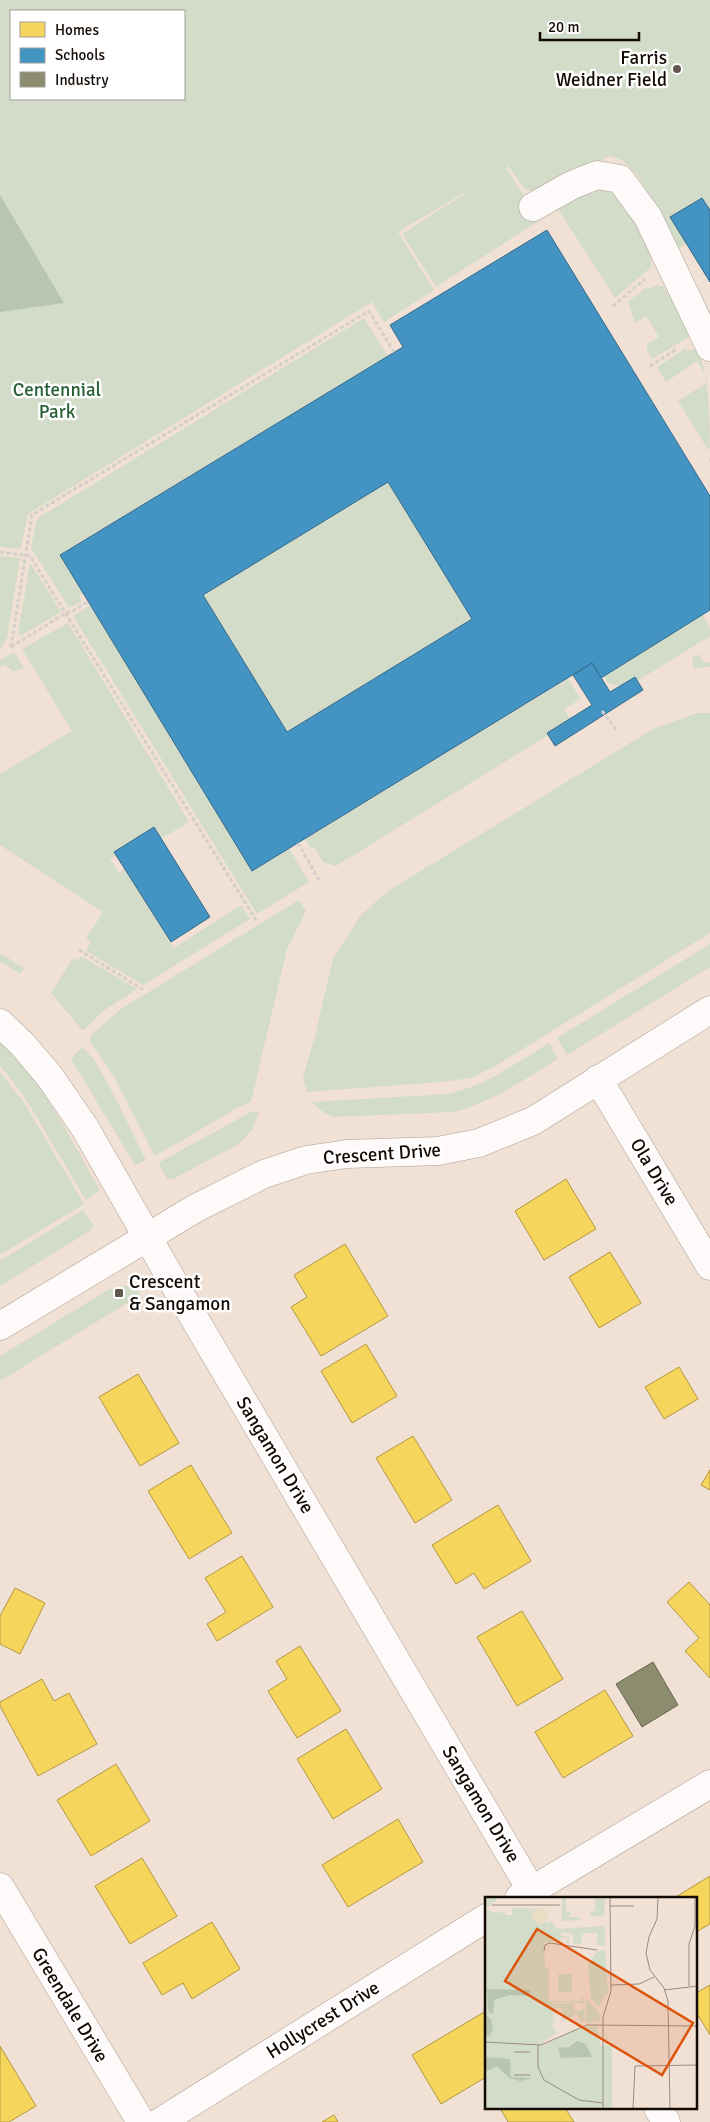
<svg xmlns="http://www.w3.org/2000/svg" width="710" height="2122" font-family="Signika,sans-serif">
<rect width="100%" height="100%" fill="#f1e0d4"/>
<g fill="#d3dcc8" fill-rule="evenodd">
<path d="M0 0H710V210L702 198 671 217 686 244 676 249 640 179 624 161 610 156 535 192 525 189 508 166 506 168 540 220 436 287 402 234 483 182 398 232 434 290 384 322 372 302 28 514 21 549 0 547ZM11 11H184V99H11Z"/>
<polygon points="596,187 603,190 613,191 631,207 652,252 651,267 615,298 555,204"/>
<polygon points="657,285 664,287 692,335 652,359 647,351 647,344 659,337 646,316 635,323 628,302 646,287 648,289"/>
<polygon points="364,318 388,356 60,554 83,592 79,596 82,601 69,608 31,548 36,523 38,518"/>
<path d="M686 348 687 351 694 349C710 361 710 426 710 449L707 448 678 401 705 384 707 378 697 361 666 382 657 367Z"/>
<polygon points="388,482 472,619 287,732 203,595"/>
<polygon points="0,556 20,558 7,638 0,649"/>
<polygon points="30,563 61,612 20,636 18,633"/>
<polygon points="91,605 289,848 309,882 257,914 73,616"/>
<polygon points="702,614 710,628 710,636 636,682 617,685 608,683 604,676"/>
<polygon points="68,623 189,822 161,839 114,852 116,855 110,859 119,873 124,869 174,948 241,905 250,919 143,985 86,951 91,942 86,939 103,912 0,845 0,774 72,731 22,649"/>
<polygon points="14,652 24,668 13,671 5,665 0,668 0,660"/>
<polygon points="700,654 701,659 706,663 710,662 710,667 693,668 692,658"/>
<polygon points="568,679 581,699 564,709 571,721 336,866 323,862 315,848 310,847 305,839"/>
<polygon points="697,713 710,713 710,933 497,1065 471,1078 441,1082 307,1092 303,1077 315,1036 333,959 360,916 388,891 653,729"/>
<polygon points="299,900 306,911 287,949 251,1102 239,1107 155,1156 113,1075 90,1041 90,1036 121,1009"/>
<polygon points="710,944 710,967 567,1055 557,1038"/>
<polygon points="0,953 24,968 20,974 0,961"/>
<polygon points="81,956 137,989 103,1011 83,1031 51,993 73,958 78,961"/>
<path d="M0 1041C44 1082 70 1139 100 1190L86 1200 26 1099 0 1065Z"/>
<path d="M549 1043 558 1059C524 1080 492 1102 453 1112L334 1117 325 1113 311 1102 448 1094C486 1086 516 1063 549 1043Z"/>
<path d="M82 1047C98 1056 135 1139 146 1160L135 1165 71 1059Z"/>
<polygon points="0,1072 26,1106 84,1204 0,1255"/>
<polygon points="259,1111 253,1129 239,1144 173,1179 167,1179 159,1165 160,1162 251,1112"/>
<polygon points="83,1210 94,1226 88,1232 0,1286 0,1261"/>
<polygon points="125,1286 136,1287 140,1295 0,1381 0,1356 108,1290"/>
</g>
<polygon fill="#b8c6af" points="0,195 64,303 0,312"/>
<g fill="#f6d55c" stroke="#b29842">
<polygon points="566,1179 596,1229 544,1260 515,1211"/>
<polygon points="345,1244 388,1316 321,1356 291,1307 307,1297 294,1275"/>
<polygon points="610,1252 641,1303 599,1328 569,1277"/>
<polygon points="366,1344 397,1396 352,1423 321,1371"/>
<polygon points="679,1367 698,1399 664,1419 645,1387"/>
<polygon points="138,1374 179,1443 140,1466 99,1397"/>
<polygon points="413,1436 452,1500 415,1523 376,1458"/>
<polygon points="191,1465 232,1533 189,1559 148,1491"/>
<polygon points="710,1470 710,1490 701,1485"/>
<polygon points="498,1505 531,1561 484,1589 474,1573 456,1584 432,1545"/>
<polygon points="242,1556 273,1607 217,1641 207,1624 226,1612 205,1578"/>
<polygon points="689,1582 710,1605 710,1678 685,1651 699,1638 667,1602"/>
<polygon points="15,1588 45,1603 20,1654 0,1644 0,1616"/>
<polygon points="522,1611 563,1679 517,1706 477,1637"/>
<polygon points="300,1646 341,1711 297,1738 268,1691 287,1679 276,1661"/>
<polygon points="42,1679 54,1701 69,1693 97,1744 38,1776 0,1706 0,1702"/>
<polygon points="605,1690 633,1736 563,1778 535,1732"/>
<polygon points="346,1729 382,1789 333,1819 297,1759"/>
<polygon points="116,1764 150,1821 91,1856 57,1800"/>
<polygon points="398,1819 423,1862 348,1907 322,1865"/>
<polygon points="142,1858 177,1916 130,1944 95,1886"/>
<polygon points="710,1876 710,1924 696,1932 696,1898 674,1898"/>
<polygon points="212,1922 240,1969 192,1999 183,1983 162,1995 143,1963"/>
<polygon points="710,1985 710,2035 696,2012 696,1993"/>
<polygon points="486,2011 486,2077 441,2104 412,2055"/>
<polygon points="0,2046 36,2106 9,2122 0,2122"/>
<polygon points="500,2108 565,2108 574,2122 508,2122"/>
<polygon points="334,2115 338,2122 322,2122"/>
</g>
<g fill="#4393c3" stroke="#356a8a" fill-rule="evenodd">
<polygon points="702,198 710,210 710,282 670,217"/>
<path d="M547 230 710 496V610L601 678 592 663 252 871 60 555 403 347 390 325ZM388 482 472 619 287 732 203 595Z"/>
<polygon points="592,663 610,692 635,677 643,690 555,746 547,733 592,705 573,675"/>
<polygon points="154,827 210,917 171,942 114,852"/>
</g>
<polygon fill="#8c8c6e" stroke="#68654e" points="653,1662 678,1705 642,1727 616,1684"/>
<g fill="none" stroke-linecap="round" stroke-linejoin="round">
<g stroke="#ac9f95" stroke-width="29">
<g id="minor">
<polyline points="533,207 572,185 597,175 620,179 648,217 710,347"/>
<polyline points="0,1023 23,1045 50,1077 85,1128 184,1301 536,1898"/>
<polyline points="598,1079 710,1266"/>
<polyline points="0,1326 196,1208 264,1174 306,1160 347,1154 438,1151 479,1143 533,1121 710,1010"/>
<polyline points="0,1887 141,2122"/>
<polyline points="519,1898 710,1784"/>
<polyline points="658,2108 666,2122"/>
<polyline points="160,2122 486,1918"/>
</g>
</g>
<g stroke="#d4cfcc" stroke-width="3" stroke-dasharray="4 2.5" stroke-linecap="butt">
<polyline points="613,306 645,279"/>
<polyline points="650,366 677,349"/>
<polyline points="709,460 710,460"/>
<polyline points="0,552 30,556 256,920"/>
<polyline points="11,647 32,515 369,311 394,352"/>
<polyline points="11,647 66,613 71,612 89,601"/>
<polyline points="602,711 616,730"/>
<polyline points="298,843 319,880"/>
<polyline points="79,950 144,990"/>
</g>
<use href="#minor" stroke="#fdfaf9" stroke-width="28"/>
</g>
<g fill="#61554d" stroke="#fff" stroke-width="2">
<circle cx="677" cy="69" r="5"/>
<rect x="114" y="1288" width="10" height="10" rx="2.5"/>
</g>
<g text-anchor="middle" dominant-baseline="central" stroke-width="5" stroke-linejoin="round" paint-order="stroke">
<g font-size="19" fill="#140a04" stroke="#fff" text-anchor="end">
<text x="667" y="58">Farris<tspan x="667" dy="22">Weidner Field</tspan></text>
<text x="129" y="1282" text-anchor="start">Crescent<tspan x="129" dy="22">&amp; Sangamon</tspan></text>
</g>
<g font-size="19" fill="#265f34" stroke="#fff">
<text x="57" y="390">Centennial<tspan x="57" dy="22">Park</tspan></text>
</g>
<g font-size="19" fill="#140a04" stroke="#fff">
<text transform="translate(382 1154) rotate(-4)">Crescent Drive</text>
<text transform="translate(654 1172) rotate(59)">Ola Drive</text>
<text transform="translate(275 1455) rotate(59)">Sangamon Drive</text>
<text transform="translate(481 1804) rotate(59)">Sangamon Drive</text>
<text transform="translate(70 2005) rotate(59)">Greendale Drive</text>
<text transform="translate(323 2020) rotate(-32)">Hollycrest Drive</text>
</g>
</g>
<g transform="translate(485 1897)">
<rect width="212" height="212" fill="#f1e0d4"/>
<path d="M0 0H11V5H6V9L0 11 9 16 20 15V18H27V11L60 12 62 30 63 25 67 24 71 32 120 29V49L111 48 113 36H99V40L96 33 97 46 88 47 89 35 87 40 85 36H76V39L85 40 84 46H80L84 41H76V44L66 41 69 45 59 46 62 107 58 112 62 107 68 112V130H58L70 131 72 136 59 144V148L97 130 112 129 115 148 120 149 122 131V148L127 149V212H0ZM77 0H81V14H85V19L79 20H95V23L77 24ZM110 0H120L119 19H106L105 14H110ZM120 52 123 96 115 110 121 99V95L114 110 106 102 103 68 112 55ZM60 71H64V104H95L99 100V106L69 105 68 111 60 105ZM73 77H87V95H73ZM101 102 113 114V123L114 114 115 117V124H103L112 126H101ZM89 106V114L98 113 99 106 100 124H96L92 117 77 124V111H71L69 129V107Z" fill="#d3dcc8"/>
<path d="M2 92 46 93 43 99 25 98 9 103 8 117 3 115ZM0 117 6 122 8 132 5 139H0ZM92 144 101 147 107 160 76 161 73 151 84 150ZM0 160 25 162 26 180 48 181 35 184 24 181 12 169 0 175Z" fill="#b8c6af"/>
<path d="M47 19a8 8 0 1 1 16 0a8 8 0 1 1-16 0Z" fill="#eaddc3"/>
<path fill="none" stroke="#998a81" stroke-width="1" d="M173 0 172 22 164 40 161 56 165 73 179 91 183 104 185 212M7 8H75M125 9H149M59 54 60 48 65 46 112 53M126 88 154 87 169 80M204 89V47L210 29V0M179 93 213 89M0 145 56 148 102 128 213 129M53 148V170L59 183 94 203 118 206M29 155H45M29 178H45M118 212V120L126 94 125 0M148 212 150 169 213 168"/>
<path fill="#dd550c" fill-opacity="0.15" stroke="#dd550c" stroke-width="2.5" d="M52 32 208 126 177 178 20 84Z"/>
<rect width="212" height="212" fill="none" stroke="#140a04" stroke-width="2.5"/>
</g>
<rect x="10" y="10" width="175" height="90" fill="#ffffff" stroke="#a19d9b"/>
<rect x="20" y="22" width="25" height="15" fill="#f6d55c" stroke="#a19d9b"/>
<text x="55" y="35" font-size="15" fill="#140a04">Homes</text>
<rect x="20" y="48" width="25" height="15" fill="#4393c3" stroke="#a19d9b"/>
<text x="55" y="60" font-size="15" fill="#140a04">Schools</text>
<rect x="20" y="72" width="25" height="15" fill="#8c8c6e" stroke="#a19d9b"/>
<text x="55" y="85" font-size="15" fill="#140a04">Industry</text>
<path d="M540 32v8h99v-8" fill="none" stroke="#140a04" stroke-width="2.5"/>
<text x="548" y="32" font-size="15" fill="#140a04" stroke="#ffffff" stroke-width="4" paint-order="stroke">20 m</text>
</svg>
